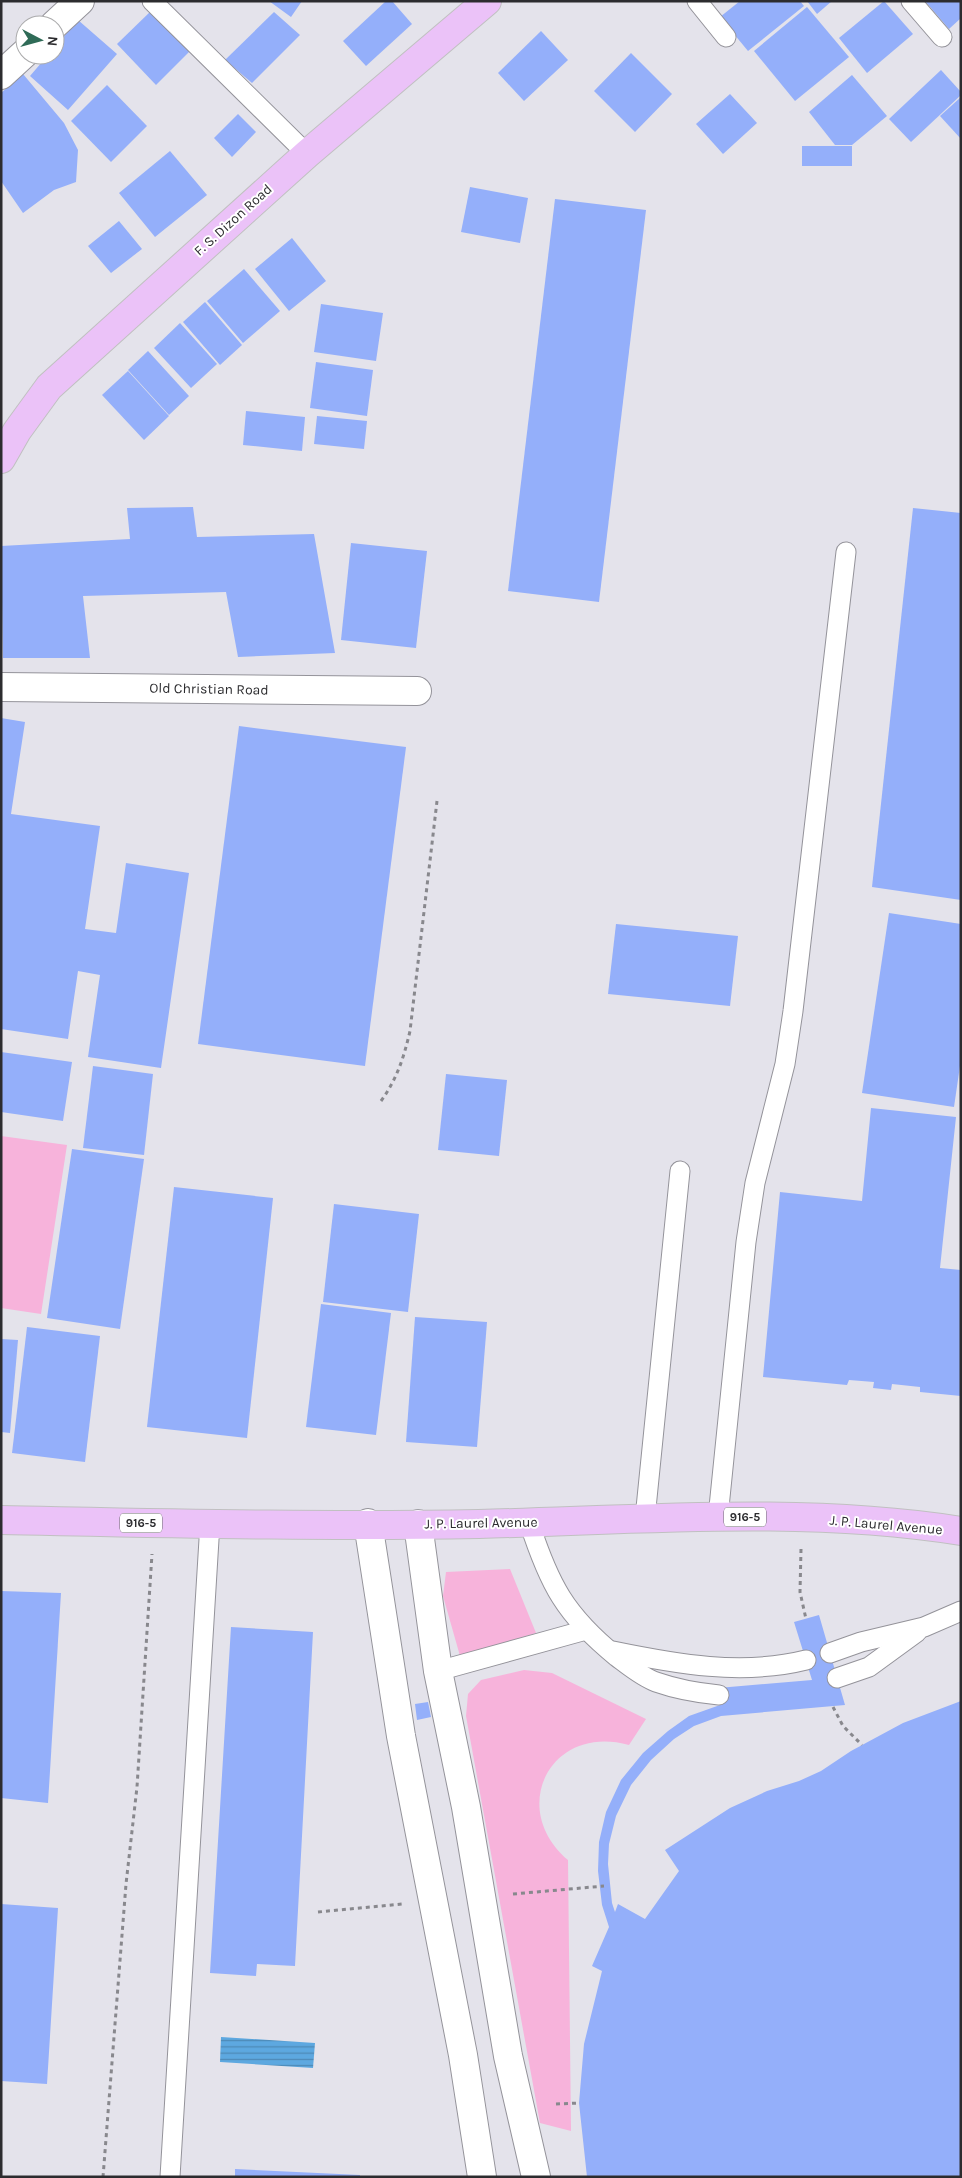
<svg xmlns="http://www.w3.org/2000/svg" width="962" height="2178" font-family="Karla,sans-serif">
<defs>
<pattern id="water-rules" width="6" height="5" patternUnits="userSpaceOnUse" patternTransform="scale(1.25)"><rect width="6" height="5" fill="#5da8e0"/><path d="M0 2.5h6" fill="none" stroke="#4d89b6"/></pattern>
</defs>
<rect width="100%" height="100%" fill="#e4e3eb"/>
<g fill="#f7b3db">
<polygon points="1,1136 67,1145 41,1314 1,1308"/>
<polygon points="510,1569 536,1633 460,1656 443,1596 446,1572"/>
<path d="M524 1670 552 1673 646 1719 629 1745C551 1723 507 1808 568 1860L571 2131 540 2123 466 1716 468 1694 481 1680Z"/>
</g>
<polygon fill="url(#water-rules)" points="221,2037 315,2043 313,2068 220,2062"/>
<g fill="#94affa">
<polygon points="269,1 302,1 291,17"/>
<polygon points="386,1 392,1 412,24 366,66 343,41"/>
<polygon points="740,1 800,1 804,6 748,51 720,17"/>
<polygon points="807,1 832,1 817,14"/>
<polygon points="884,1 913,34 867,73 839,38"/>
<polygon points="925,1 961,1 961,18 949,29"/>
<polygon points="807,7 849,57 795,101 754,51"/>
<polygon points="152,10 191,50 156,85 117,44"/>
<polygon points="274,12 300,35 252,83 225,60"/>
<polygon points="78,20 117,54 68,110 30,76 48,55 55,55 55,47"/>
<polygon points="541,31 568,60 524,101 498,73"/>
<polygon points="631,53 672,94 635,132 594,91"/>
<polygon points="941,70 961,92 961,95 911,142 889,119"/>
<polygon points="23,74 64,123 78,150 76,182 54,190 23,213 1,181 1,93"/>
<polygon points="852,75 887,116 852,145 835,145 809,112"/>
<polygon points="107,85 147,126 111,162 71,121"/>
<polygon points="730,94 757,123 723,154 696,124"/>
<polygon points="961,97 961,139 940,116"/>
<polygon points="238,114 256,132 232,157 214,138"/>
<rect x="802" y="146" width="50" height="20"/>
<polygon points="170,151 207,195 155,237 119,193"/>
<polygon points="470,187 528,198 520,243 461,232"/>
<polygon points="555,199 646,210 599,602 508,591"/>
<polygon points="119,221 142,249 111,273 88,246"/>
<polygon points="292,238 326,281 289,311 255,269"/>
<polygon points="244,269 280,311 243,343 207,301"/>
<polygon points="205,302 242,345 220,365 183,322"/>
<polygon points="321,304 383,313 376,361 314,352"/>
<polygon points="180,323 217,364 191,388 154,348"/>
<polygon points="148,351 189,396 169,415 128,370"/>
<polygon points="316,362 373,370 367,416 310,408"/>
<polygon points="128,371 169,416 144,440 102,395"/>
<polygon points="246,411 305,417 302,451 243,445"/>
<polygon points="317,416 367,421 364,449 314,444"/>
<polygon points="193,507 197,537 314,534 335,653 238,657 226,592 83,596 90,658 3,658 1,546 130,539 127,508"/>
<polygon points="913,508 961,513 961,900 872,887"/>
<polygon points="351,543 427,551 416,648 341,640"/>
<polygon points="1,718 25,722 11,814 100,826 85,929 116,933 126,863 189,873 161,1068 88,1057 100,975 78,971 68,1039 1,1029"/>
<polygon points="239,726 406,747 365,1066 198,1044"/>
<polygon points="889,913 961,924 961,1059 954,1107 862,1093"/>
<polygon points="616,924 738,936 730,1006 608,994"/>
<polygon points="1,1052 72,1062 63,1121 1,1112"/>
<polygon points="93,1066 153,1074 144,1155 83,1148"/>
<polygon points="446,1074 507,1080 499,1156 438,1150"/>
<polygon points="871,1108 956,1117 940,1268 961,1270 961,1396 920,1392 920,1387 892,1384 891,1390 873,1388 874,1382 849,1380 847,1385 763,1377 780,1192 862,1201"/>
<polygon points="72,1149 144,1159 120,1329 47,1318"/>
<polygon points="174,1187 273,1198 247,1438 147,1427"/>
<polygon points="334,1204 419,1214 408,1312 323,1302"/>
<polygon points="321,1304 391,1313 376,1435 306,1427"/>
<polygon points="415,1317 487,1322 477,1447 406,1442"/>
<polygon points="27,1327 100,1336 85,1462 12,1453"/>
<polygon points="1,1339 18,1340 10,1433 1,1432"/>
<polygon points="1,1591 61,1593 48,1803 1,1798"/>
<polygon points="819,1615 845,1705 721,1716 694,1726 674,1739 651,1760 631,1785 616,1816 609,1844 608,1864 612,1903 615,1912 618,1904 645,1919 679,1871 665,1850 730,1808 767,1791 799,1781 821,1771 851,1751 903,1723 961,1701 961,2177 587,2177 579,2103 584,2044 602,1971 592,1966 609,1927 602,1905 598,1871 599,1842 606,1812 621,1780 643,1753 668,1731 689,1716 720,1705 718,1688 812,1680 794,1622"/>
<polygon points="231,1627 313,1632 295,1966 257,1964 256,1976 210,1973"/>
<polygon points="428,1702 431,1717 417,1720 415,1704"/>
<polygon points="1,1904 58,1908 47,2084 1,2081"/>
<polygon points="235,2169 360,2175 360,2177 235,2177"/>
</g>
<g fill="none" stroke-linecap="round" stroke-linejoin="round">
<g stroke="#94939a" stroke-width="21">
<g id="lane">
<polyline points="152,1 307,154"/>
<polyline points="697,1 726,37"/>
<polyline points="911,1 942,37"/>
<polyline points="718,1517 746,1242 755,1183 785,1064 793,1011 846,552"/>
<polyline points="645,1518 680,1171"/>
<path d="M529 1522C549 1584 565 1615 617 1657 629 1666 642 1677 656 1682 676 1689 698 1693 719 1695"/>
<path d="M613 1651C676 1664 742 1676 806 1660"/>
<polyline points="830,1653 861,1642 924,1627 961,1611"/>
<polyline points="438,1671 586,1630"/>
<polyline points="837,1678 869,1667 917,1632"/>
<polyline points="170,2177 210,1523"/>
</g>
</g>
<g stroke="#94939a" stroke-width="30">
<g id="street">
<polyline points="54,25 80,1"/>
<polyline points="1,75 25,53"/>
<polyline points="1,687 417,691"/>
<polyline points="368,1523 401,1736 463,2055 482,2177"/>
<polyline points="418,1524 438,1671 466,1807 508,2056 536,2177"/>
</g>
</g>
<g stroke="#c0c0c1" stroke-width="30">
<g id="primary">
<polyline points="1,459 17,431 49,387 307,154 487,1"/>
<path d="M1 1520C160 1523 320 1527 479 1524 639 1520 802 1506 961 1531"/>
</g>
</g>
<g stroke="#88888d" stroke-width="3" stroke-dasharray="4 4" stroke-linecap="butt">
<path d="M381 1101C397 1079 404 1057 410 1031L437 801"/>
<polyline points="801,1549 800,1592 806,1619"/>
<polyline points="833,1707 843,1726 862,1745"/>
<polyline points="513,1894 604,1886"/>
<polyline points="318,1912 402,1904"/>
<polyline points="556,2104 579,2103"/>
<polyline points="103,2177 126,1884 137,1787 152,1554"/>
</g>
<use href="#lane" stroke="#fff" stroke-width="19"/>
<use href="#street" stroke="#fff" stroke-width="28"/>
<use href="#primary" stroke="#ebc2f8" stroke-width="28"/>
</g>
<g text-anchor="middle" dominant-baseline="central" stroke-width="4" stroke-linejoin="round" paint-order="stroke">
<g fill="#fff" stroke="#6b6b6d" stroke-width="1">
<rect x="724" y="1507.5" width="42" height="19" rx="4"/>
<rect x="120" y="1513.5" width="42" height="19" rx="4"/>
</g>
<g font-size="12" font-weight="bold" fill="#2c2c2f">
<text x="745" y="1517">916-5</text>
<text x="141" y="1523">916-5</text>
</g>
<g font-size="14" fill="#2c2c2f" stroke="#fff">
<text transform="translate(233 220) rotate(-42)">F. S. Dizon Road</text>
<text transform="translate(209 689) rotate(1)">Old Christian Road</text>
<text transform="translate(481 1523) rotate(-1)">J. P. Laurel Avenue</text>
<text transform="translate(886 1525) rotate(5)">J. P. Laurel Avenue</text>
</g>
</g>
<rect width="962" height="2178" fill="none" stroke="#2c2c2f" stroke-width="5"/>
<g transform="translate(40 40) rotate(96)"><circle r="24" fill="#ffffff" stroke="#ababac"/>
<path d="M0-4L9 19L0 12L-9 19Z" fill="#2f6b57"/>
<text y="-8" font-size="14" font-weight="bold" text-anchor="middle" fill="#2c2c2f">N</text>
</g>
</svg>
